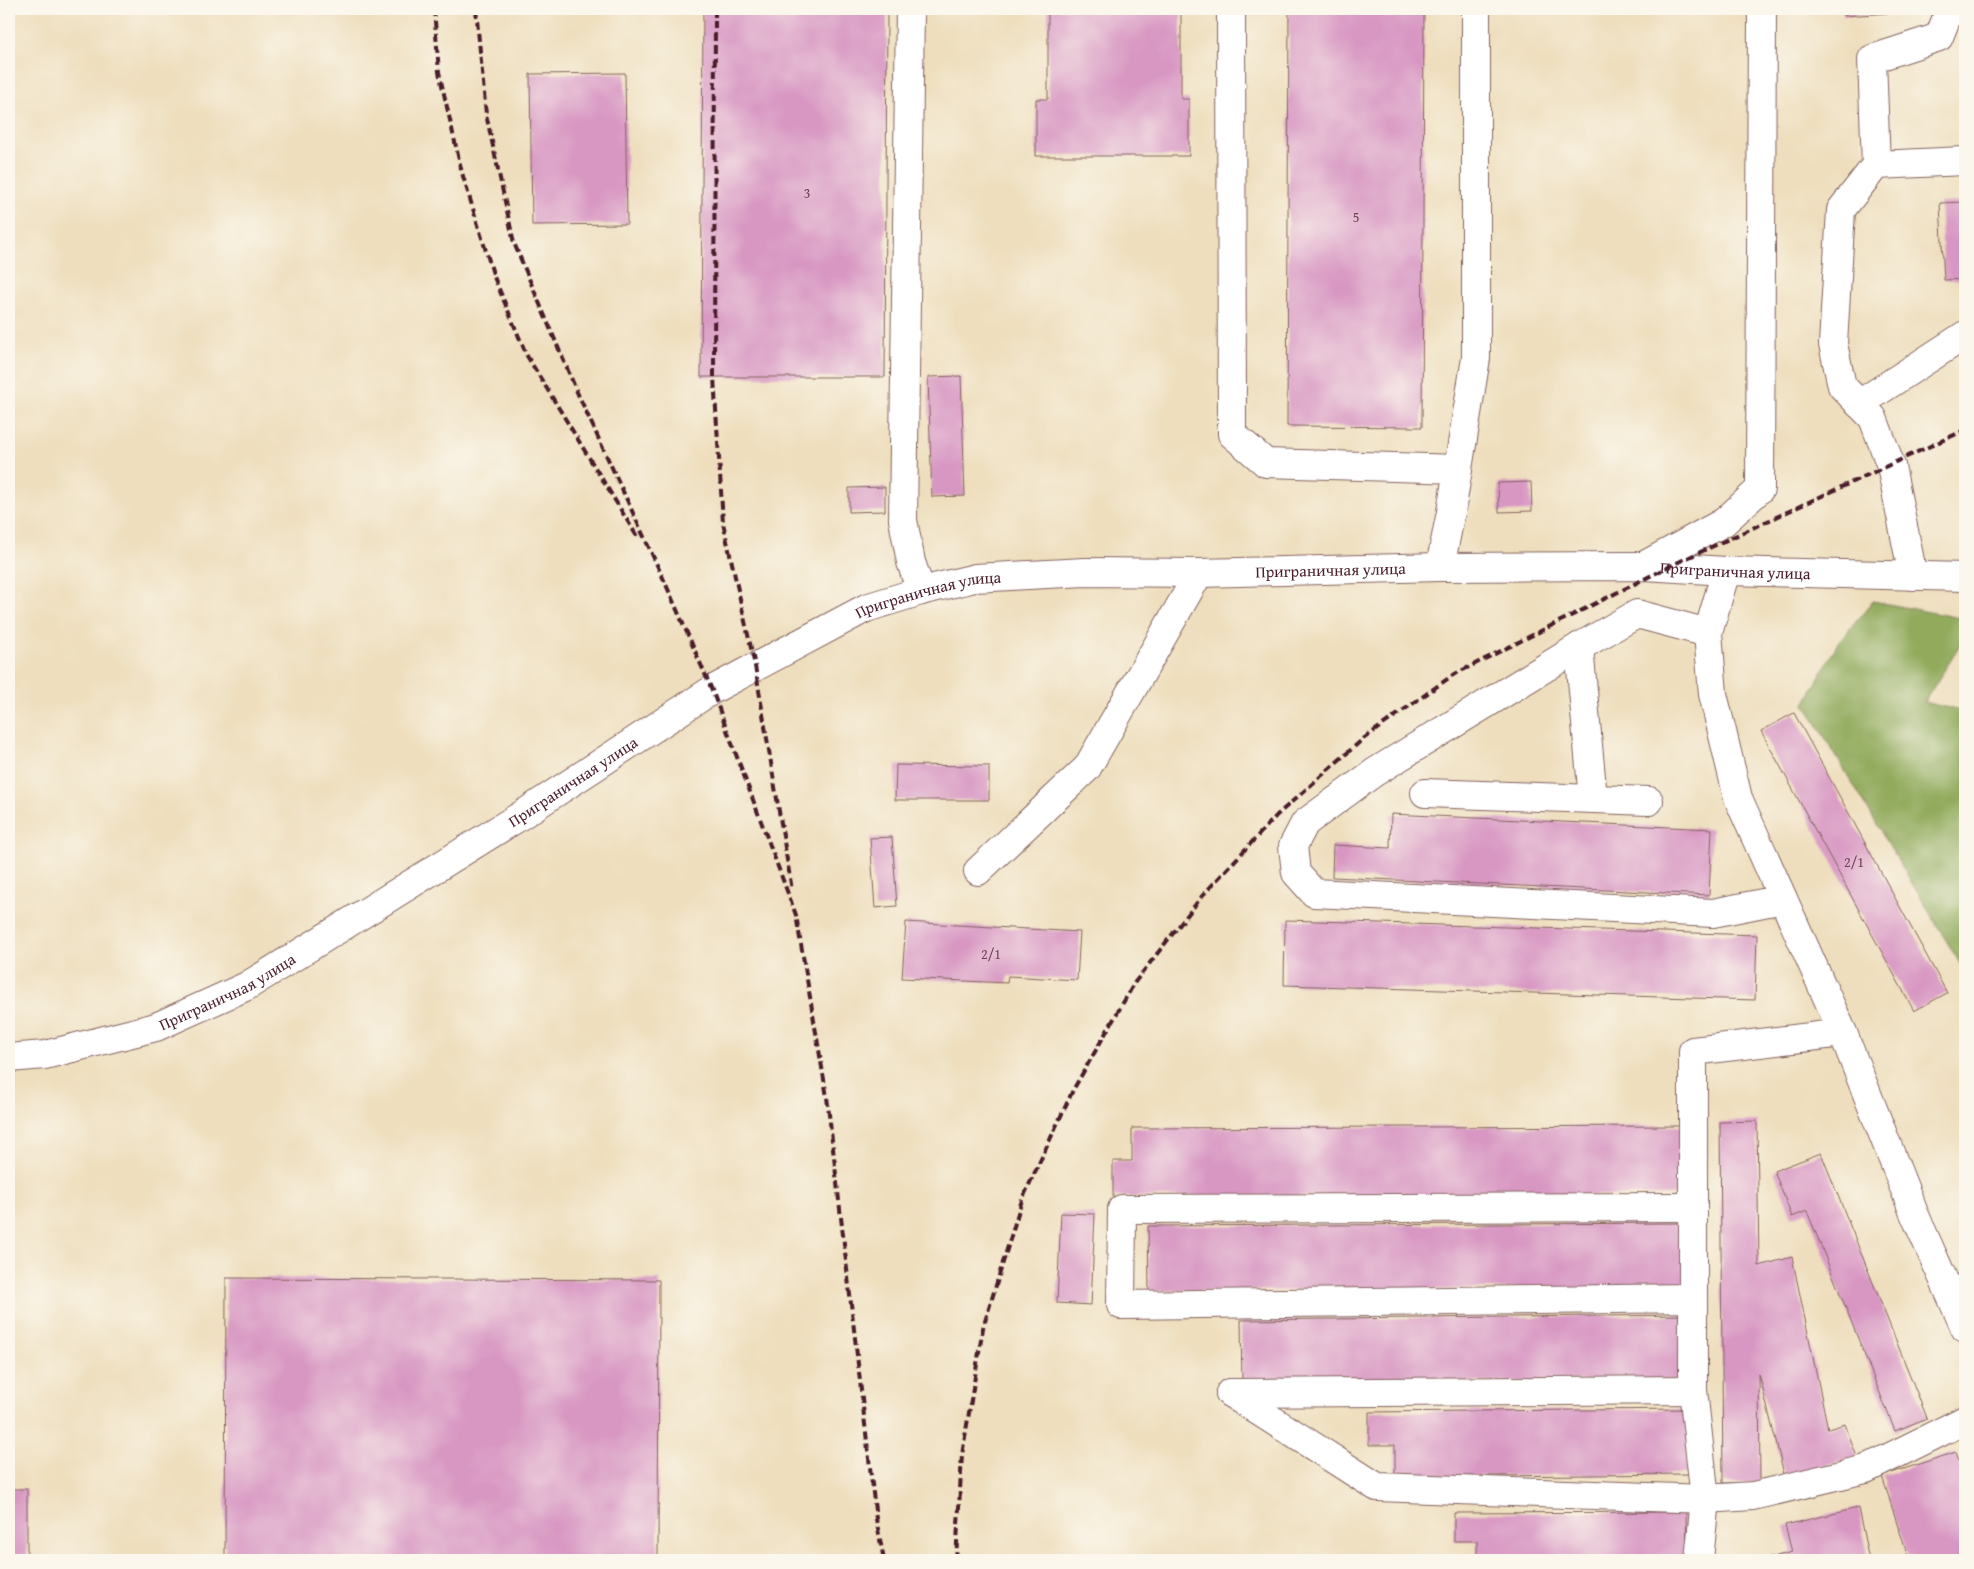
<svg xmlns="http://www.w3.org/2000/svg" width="1974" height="1569" font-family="'Gentium Book Plus',serif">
<rect width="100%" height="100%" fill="#fbf7ec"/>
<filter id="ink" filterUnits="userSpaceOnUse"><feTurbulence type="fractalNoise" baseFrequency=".02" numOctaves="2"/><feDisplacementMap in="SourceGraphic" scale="10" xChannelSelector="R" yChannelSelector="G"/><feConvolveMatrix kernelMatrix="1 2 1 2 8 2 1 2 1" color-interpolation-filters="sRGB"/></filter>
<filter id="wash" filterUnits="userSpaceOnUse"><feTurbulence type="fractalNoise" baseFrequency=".0096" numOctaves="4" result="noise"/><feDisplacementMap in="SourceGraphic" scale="20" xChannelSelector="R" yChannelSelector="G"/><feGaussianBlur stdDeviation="1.12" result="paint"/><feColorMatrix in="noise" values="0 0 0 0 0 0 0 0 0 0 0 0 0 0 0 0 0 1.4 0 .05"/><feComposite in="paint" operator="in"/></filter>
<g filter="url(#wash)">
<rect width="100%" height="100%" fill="#eedebd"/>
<polygon fill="#91aa5c" stroke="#6e6444" points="1873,601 1965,619 1965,638 1924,702 1965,712 1965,972 1805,704 1836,646"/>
<g id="blocks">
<g fill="#d897c3">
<polygon points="703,9 887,9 885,377 701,377"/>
<polygon points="1048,9 1181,9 1181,99 1189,99 1189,156 1036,156 1036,99 1048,99"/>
<polygon points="1289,9 1424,9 1422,427 1287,426"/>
<polygon points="1843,9 1924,9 1924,11 1843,16"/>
<polygon points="625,73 627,224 532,225 530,74"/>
<polygon points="1965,202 1965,279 1944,280 1940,203"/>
<polygon points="961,376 965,496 932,497 928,377"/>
<polygon points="1531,482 1532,511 1499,512 1498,483"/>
<polygon points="885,487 885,511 849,512 849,488"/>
<polygon points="1794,713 1947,993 1914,1011 1761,731"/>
<polygon points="896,765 989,766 989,800 895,800"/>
<polygon points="1391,814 1712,829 1709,895 1332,877 1333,845 1390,848"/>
<polygon points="892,837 897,906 875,908 870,838"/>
<polygon points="1285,920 1757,935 1755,1000 1284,985"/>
<polygon points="906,922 1080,932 1077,980 1008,976 1007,983 902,978"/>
<polygon points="1757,1121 1759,1266 1792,1257 1828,1429 1845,1424 1857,1457 1785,1478 1759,1374 1760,1483 1723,1483 1720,1122"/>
<polygon points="1684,1126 1685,1195 1113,1197 1113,1161 1132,1161 1132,1128"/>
<polygon points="1821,1153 1927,1418 1895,1431 1807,1211 1792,1217 1774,1171"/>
<polygon points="1061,1213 1095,1214 1091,1305 1057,1303"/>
<polygon points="1686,1223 1686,1288 1149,1291 1148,1226"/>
<polygon points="226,1278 659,1280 658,1560 225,1560"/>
<polygon points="1686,1315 1687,1380 1242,1385 1241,1320"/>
<polygon points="1687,1409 1688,1474 1395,1477 1395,1445 1369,1445 1369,1412"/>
<polygon points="1956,1452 1965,1480 1965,1560 1909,1560 1882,1476"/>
<rect x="9" y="1489" width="18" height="71"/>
<polygon points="1858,1508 1869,1560 1762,1560 1792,1552 1785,1525"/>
<polygon points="1686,1512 1687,1560 1477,1560 1477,1541 1454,1541 1454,1513"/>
</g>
</g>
</g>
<g filter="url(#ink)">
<use href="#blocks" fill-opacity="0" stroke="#83625e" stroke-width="1"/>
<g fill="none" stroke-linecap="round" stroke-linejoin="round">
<g stroke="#83625e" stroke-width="30">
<g id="minor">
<polyline points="910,9 903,520 911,562 921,591"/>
<polyline points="1231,9 1232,434 1266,463 1458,469"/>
<polyline points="1876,165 1965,161"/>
<polyline points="1859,404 1965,335"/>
<polyline points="1645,565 1724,522 1760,489 1762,9"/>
<polyline points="1440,567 1451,512 1476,358 1476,9"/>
<polyline points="1726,571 1708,633 1713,694 1738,798 1843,1033 1914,1213 1965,1328"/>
<polyline points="1913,576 1891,466 1873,418 1842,386 1833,344 1841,210 1876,165 1872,59 1939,37 1950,9"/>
<polyline points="1708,633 1637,614 1579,647 1375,772 1305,823 1293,846 1296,873 1314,893 1713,913 1783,899"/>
<polyline points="1579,647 1593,799"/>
<polyline points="1425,793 1649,801"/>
<polyline points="978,871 1087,768 1199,573"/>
<path id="s1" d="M9 1058 45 1055 156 1027 247 986 517 818 712 690 866 608 921 591 975 578 1085 572 1199 573 1440 567 1644 566 1726 571 1965 577"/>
<polyline points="1693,1298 1121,1305 1122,1209 1693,1207"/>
<polyline points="1230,1393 1377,1487 1705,1499 1753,1496 1866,1469 1965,1420"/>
<polyline points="1230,1393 1693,1390"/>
<polyline points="1699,1560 1705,1499 1693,1390 1693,1051 1843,1033"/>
</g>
</g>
<use href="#minor" stroke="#fff" stroke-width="28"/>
<g stroke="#4a1f2b" stroke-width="4" stroke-dasharray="8 4" stroke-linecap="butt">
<polyline points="434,9 439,72 462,173 494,277 527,356 638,538"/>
<polyline points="476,9 486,114 514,243 577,392 664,580 712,690 796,915 827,1097 876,1519 884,1560"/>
<polyline points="715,9 714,377 723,523 755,666 792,890"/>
<polyline points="956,1560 962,1455 983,1328 1022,1200 1073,1090 1135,982 1203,895 1277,815 1363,739 1453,675 1670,566 1965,430"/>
</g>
</g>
</g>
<g text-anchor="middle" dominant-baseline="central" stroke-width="4" stroke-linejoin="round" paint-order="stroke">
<g font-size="14" fill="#6e3d51">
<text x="807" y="193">3</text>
<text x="1356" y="217">5</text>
<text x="1854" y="862">2/1</text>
<text x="991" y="954">2/1</text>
</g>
<g font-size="16" fill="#4a1f2b" stroke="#fbf7ec">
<text stroke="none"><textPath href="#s1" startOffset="1445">Приграничная улица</textPath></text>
<text stroke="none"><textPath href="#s1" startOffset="1850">Приграничная улица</textPath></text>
<text stroke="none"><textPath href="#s1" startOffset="1040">Приграничная улица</textPath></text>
<text stroke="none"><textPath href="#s1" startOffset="635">Приграничная улица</textPath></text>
<text stroke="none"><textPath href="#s1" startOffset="230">Приграничная улица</textPath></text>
</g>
</g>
<rect width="1974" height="1569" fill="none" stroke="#fbf7ec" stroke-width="30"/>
</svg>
